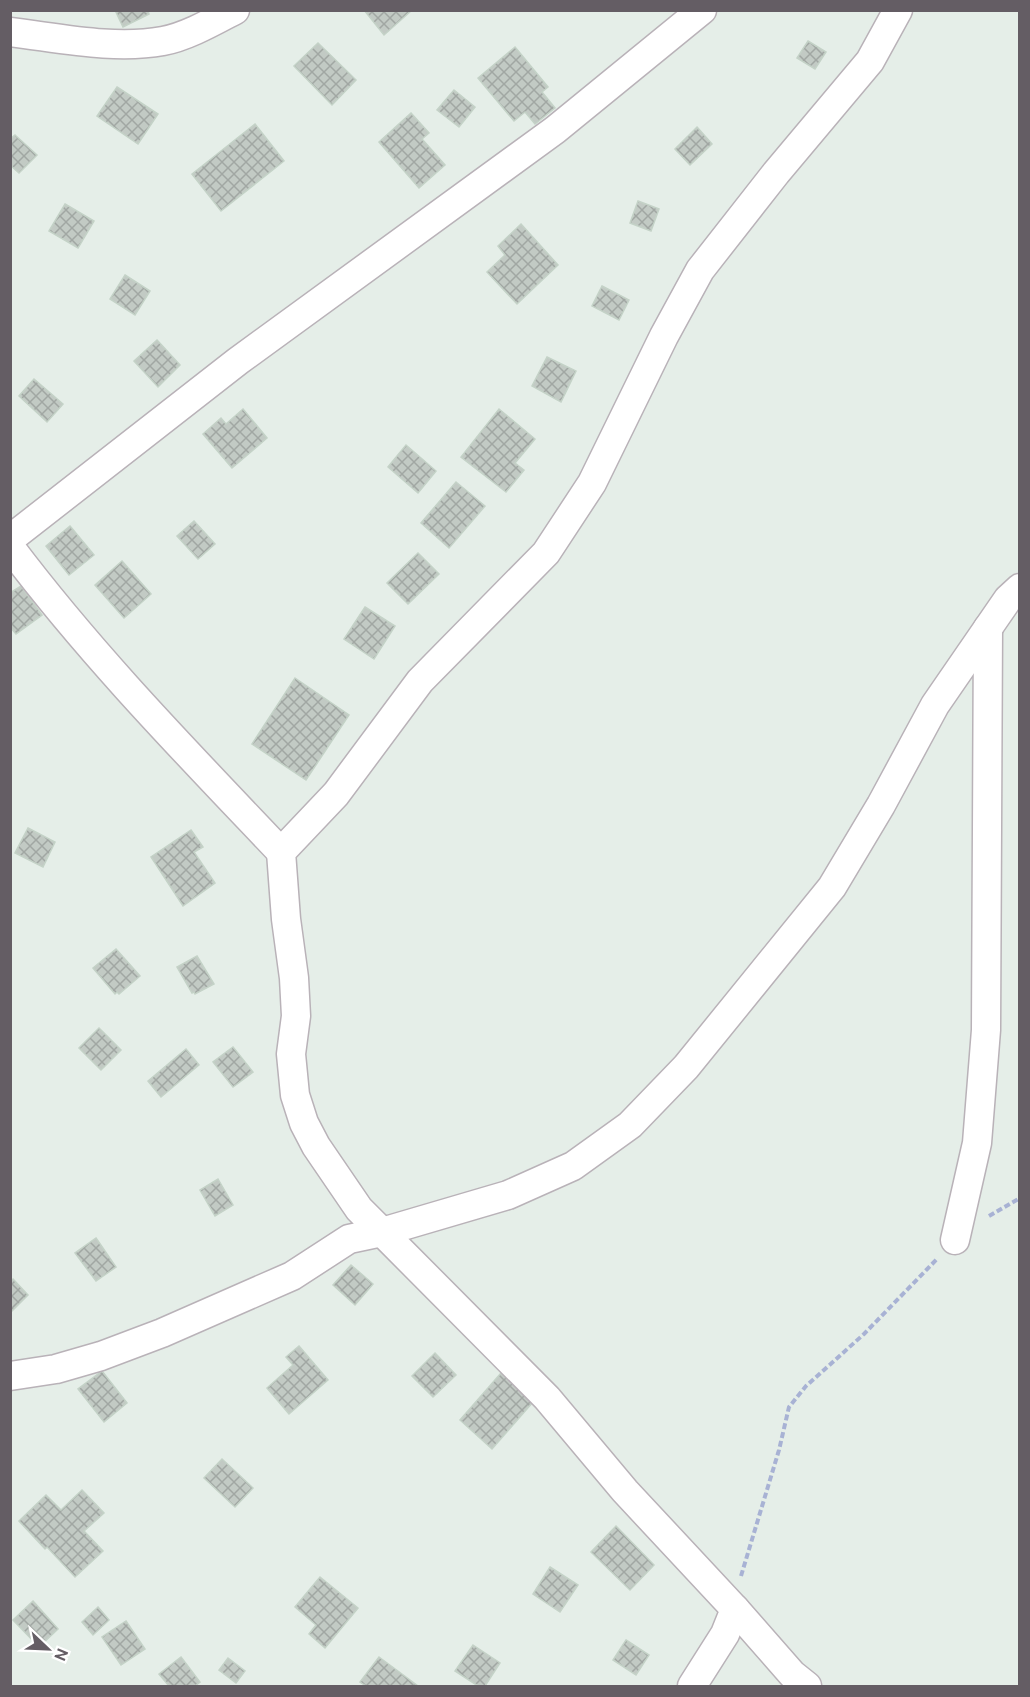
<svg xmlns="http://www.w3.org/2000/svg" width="1030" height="1697" font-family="Ubuntu,sans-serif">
<defs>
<pattern id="building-cross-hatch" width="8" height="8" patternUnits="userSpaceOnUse" patternTransform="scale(1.5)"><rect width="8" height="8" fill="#c2cac4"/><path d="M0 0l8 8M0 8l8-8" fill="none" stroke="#a1a7a3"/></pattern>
</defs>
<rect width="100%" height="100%" fill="#e5eee8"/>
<g fill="url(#building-cross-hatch)" stroke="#c4d2c7" stroke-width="1.5">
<polygon points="115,10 148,10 149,14 123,27"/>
<polygon points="364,10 412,10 384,35"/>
<polygon points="808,41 826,52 815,69 797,58"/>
<polygon points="318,43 356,80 332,105 294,66"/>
<polygon points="515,47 548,87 542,92 555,108 535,124 525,112 514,121 478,78"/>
<polygon points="117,87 158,114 138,144 97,116"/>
<polygon points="454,90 475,107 459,127 437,110"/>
<polygon points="411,113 429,133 422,139 445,165 419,188 379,142"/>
<polygon points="255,124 284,161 221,211 192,174"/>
<polygon points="697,127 712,144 690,165 675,149"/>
<polygon points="15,135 37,155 19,173 10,165 10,139"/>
<polygon points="638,201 659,209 651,231 630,223"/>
<polygon points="65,204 94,221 78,248 49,231"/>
<polygon points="521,224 558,265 517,304 487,272 505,255 498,246"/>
<polygon points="125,275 150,291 135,315 110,299"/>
<polygon points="602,286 629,300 619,320 592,306"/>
<polygon points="157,340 180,365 158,387 134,361"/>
<polygon points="547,357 576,371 561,402 532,386"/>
<polygon points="34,379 63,404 47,422 19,396"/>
<polygon points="243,409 267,438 232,468 203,434 221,418 226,424"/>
<polygon points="499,409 535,439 515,463 524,470 506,492 461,457"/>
<polygon points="406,445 436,471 418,493 388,467"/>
<polygon points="456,482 485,506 449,548 421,523"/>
<polygon points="194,521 215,544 198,559 177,536"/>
<polygon points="70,526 94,555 69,575 46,546"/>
<polygon points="418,553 439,574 408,604 387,583"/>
<polygon points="122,561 151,594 124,618 95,585"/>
<polygon points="21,586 42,615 16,634 10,627 10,593"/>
<polygon points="365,607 395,626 374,659 344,639"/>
<polygon points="295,678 349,715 306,780 252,744"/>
<polygon points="28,828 55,842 43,867 15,853"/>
<polygon points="191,830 203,847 194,852 215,883 183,906 151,857"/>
<polygon points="116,949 140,976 119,994 117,992 115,994 93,968"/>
<polygon points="197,956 214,984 195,994 194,992 192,993 177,967"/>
<polygon points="99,1028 121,1050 101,1070 79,1048"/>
<polygon points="233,1047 253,1072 233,1087 213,1062"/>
<polygon points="186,1049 199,1065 161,1097 148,1081"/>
<polygon points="218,1179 233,1205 215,1216 200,1190"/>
<polygon points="96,1238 116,1267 96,1281 75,1253"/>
<polygon points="351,1265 373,1284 355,1305 333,1285"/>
<polygon points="13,1279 28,1295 10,1313 10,1282"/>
<polygon points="299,1346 328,1380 289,1414 267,1388 293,1365 286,1357"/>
<polygon points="435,1353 456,1375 433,1397 412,1376"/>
<polygon points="102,1371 127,1403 104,1422 78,1389"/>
<polygon points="501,1373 533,1402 492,1449 460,1420"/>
<polygon points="222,1459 253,1488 235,1507 204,1478"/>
<polygon points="82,1490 104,1513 84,1531 103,1551 75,1577 47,1547 45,1549 19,1521 46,1495 61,1510"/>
<polygon points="616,1526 654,1565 630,1590 591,1552"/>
<polygon points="550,1567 578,1585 560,1612 533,1594"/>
<polygon points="320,1577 358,1608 325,1648 309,1634 316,1625 295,1607"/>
<polygon points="33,1601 58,1629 39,1647 13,1620"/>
<polygon points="98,1607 109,1620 93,1635 82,1622"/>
<polygon points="126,1621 145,1649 121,1665 102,1637"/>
<polygon points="626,1640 649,1655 636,1675 613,1660"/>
<polygon points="473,1645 500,1663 485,1686 478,1686 455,1671"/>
<polygon points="181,1657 200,1682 195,1686 169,1686 159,1674"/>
<polygon points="379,1657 418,1686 366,1686 360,1682"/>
<polygon points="228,1658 245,1671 236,1683 219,1670"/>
</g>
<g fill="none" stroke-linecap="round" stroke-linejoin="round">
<g stroke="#b9b2b8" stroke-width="31">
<g id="minor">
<path d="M10 32C60 38 114 50 163 41 186 37 214 21 235 10"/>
<polyline points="10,539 238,361 555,130 702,10"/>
<path d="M10 547C92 656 188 754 281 852"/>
<polyline points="955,1240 977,1143 986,1030 988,628"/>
<polyline points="10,1376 56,1369 101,1356 162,1333 292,1276 349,1239 382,1232 359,1209 316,1146 304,1123 295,1095 291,1054 296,1016 294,978 286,919 281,852 336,794 420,681 546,553 592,483 664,336 700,270 776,173 870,61 898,10"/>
<polyline points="735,1609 792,1674 807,1686"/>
<polyline points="692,1686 725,1634 735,1609 625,1491 547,1398 382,1232 508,1195 573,1166 630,1125 686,1067 832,887 881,805 935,705 1008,599 1020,588"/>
</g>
</g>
<g stroke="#a8b2d4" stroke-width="4" stroke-dasharray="6 3" stroke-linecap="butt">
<polyline points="989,1216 1020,1198"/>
<polyline points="741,1576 779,1450 789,1407 806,1386 864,1334 937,1259"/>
</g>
<use href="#minor" stroke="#fff" stroke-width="28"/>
</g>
<rect width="1030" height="1697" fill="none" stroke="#645d64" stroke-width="24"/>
<g transform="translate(48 1649) rotate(113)" stroke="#ffffff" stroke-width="4.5" paint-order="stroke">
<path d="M0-4.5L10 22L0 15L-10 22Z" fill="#645d64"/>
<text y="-9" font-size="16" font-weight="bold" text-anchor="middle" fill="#645d64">N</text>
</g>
</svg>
